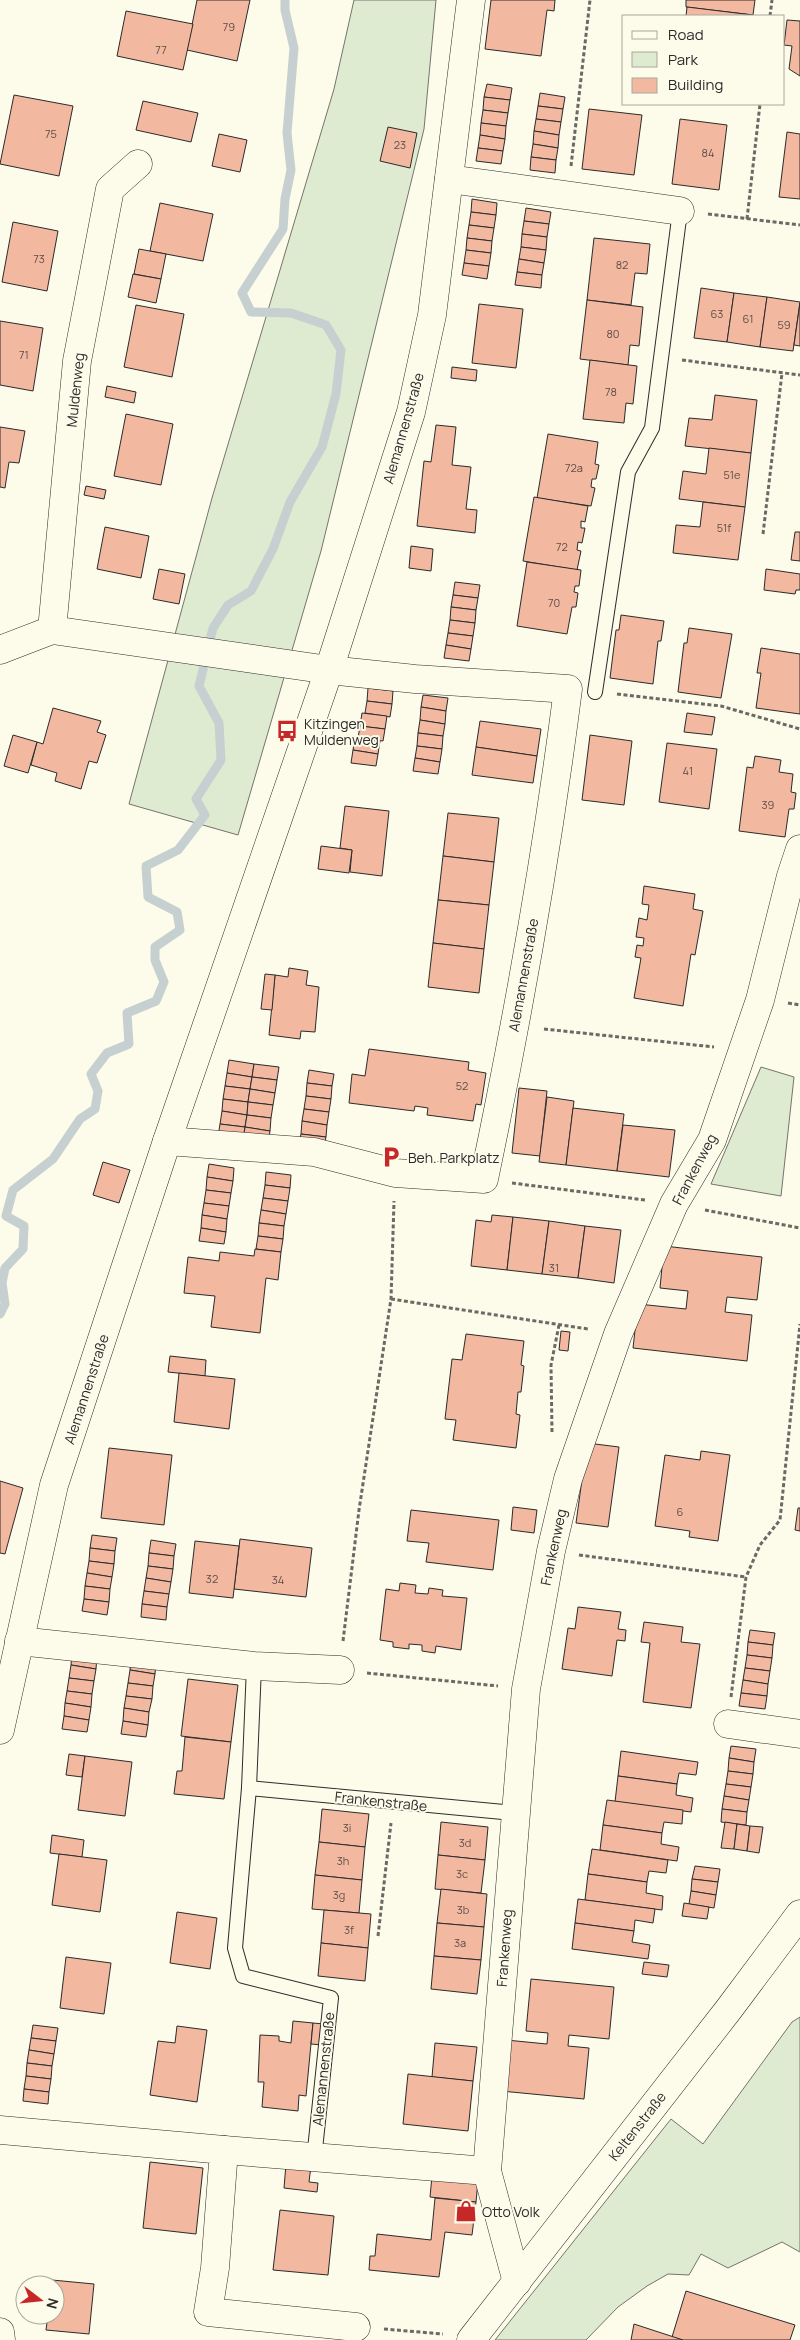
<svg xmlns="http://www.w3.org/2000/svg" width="800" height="2340" font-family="Manrope,sans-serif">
<rect width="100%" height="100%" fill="#fdfbea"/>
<g fill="#deebd1" stroke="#74746e">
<polygon points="354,0 436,0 424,129 321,551 238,835 129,804 212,498 334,89"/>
<polygon points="761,1067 794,1077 781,1196 711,1184"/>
<polygon points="800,2017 800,2252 782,2242 728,2268 701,2254 689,2275 668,2274 647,2286 618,2307 586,2340 495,2340 671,2119 703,2144 792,2022"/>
</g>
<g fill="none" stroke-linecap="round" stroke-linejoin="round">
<polyline stroke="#c7d0d0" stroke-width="9" points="0,1314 5,1304 2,1283 5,1268 23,1249 24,1226 6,1216 13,1190 53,1159 80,1119 95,1109 98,1091 91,1074 107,1053 129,1044 127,1013 156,1001 164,982 155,960 155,947 180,930 177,912 148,897 146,866 178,850 205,815 196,799 221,760 219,723 199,686 213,628 228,605 251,591 273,549 290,502 322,447 336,394 341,350 326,325 291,313 251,312 242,293 283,229 285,199 291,170 287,133 294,48 285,10 285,0"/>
</g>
<g fill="#f2b8a0" stroke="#2b2b2b">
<polygon points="197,0 250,0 237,61 187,50"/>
<polygon points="491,0 555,0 554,11 547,10 541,56 485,49"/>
<polygon points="686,0 755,0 753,15 686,7"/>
<polygon points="687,7 753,15 753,16 686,16"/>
<polygon points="126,11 193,24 183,70 117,56"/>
<polygon points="787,20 800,21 800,76 789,69 792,46 784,45"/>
<polygon points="487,84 512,88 510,100 484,97"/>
<polygon points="540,93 565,97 563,109 538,106"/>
<polygon points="14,95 73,106 59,176 0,164"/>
<polygon points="484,97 510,100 508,113 483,110"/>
<polygon points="143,101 198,113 191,142 136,130"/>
<polygon points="538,106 563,109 561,122 536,119"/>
<polygon points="589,109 642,115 634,175 582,169"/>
<polygon points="483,110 508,113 506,126 481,123"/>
<polygon points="536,119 561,122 559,135 534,131"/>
<polygon points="680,119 727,125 719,190 672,184"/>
<polygon points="481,123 506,126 505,139 480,135"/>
<polygon points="388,127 417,133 410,168 380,161"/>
<polygon points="534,131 559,135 558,148 533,144"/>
<polygon points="787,132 800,134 800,199 779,197"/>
<polygon points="219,134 247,140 240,172 212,166"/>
<polygon points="480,135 505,139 503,151 478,148"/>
<polygon points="533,144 558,148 556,160 531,157"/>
<polygon points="478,148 503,151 501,164 476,161"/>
<polygon points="531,157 556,160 555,173 530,170"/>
<polygon points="472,199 497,203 496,215 471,212"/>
<polygon points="160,203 213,214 203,261 150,251"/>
<polygon points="526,208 551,212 549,224 524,221"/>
<polygon points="471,212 496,215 494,228 469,225"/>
<polygon points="524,221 549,224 547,237 522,234"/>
<polygon points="13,222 58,231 47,291 2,282"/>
<polygon points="469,225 494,228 492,241 467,238"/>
<polygon points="522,234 547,237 546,250 521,247"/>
<polygon points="467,238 492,241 491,253 466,250"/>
<polygon points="594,238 650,244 647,274 635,273 631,305 587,300"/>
<polygon points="521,247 546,250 544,263 519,259"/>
<polygon points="139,249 166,254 161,279 134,274"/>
<polygon points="466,250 491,253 489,266 464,263"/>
<polygon points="519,259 544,263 542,275 517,272"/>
<polygon points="464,263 489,266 487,279 462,275"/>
<polygon points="517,272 542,275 541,288 515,285"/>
<polygon points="133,274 161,279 156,303 128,297"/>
<polygon points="701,288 734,293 727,342 694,338"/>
<polygon points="734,293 767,297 760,347 727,342"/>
<polygon points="767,297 800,302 793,351 760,347"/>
<polygon points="587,300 643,307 639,346 630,345 628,365 580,359"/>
<polygon points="800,303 800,346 794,345"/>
<polygon points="479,304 523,309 516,368 472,363"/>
<polygon points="136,305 184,314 172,377 124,367"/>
<polygon points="0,321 43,328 33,391 0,385"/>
<polygon points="590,360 637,366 633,404 626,403 624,423 583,419"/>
<polygon points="452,367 477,370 476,381 451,378"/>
<polygon points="107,386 136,392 134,403 105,397"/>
<polygon points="715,395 757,400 751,453 685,446 689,418 712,420"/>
<polygon points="126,414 173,424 161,485 114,476"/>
<polygon points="436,425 456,427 452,465 471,467 466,509 477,510 475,533 417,526 424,461 431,462"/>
<polygon points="0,427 25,431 19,463 9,462 5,488 0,487"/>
<polygon points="548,434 598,442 595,464 599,465 596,479 592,479 591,487 595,488 591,506 537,498"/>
<polygon points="709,448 751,453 745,507 679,499 683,471 706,474"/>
<polygon points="86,486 106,490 104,499 84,495"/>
<polygon points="534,497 588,506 585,522 581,521 581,528 585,528 582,543 578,542 577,550 581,551 577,570 523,561"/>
<polygon points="703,502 745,507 738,560 673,553 676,525 700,527"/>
<polygon points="105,527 149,536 141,578 97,569"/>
<polygon points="795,532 800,532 800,561 791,560"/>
<polygon points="411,546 433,549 431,571 409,568"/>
<polygon points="527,562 581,570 579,586 575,586 574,592 578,593 576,607 572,607 567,634 517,626"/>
<polygon points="159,569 185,574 179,604 153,599"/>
<polygon points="766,569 800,574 800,590 796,590 795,594 764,590"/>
<polygon points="455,582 480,585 478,598 453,595"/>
<polygon points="453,595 478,598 476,610 451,607"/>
<polygon points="451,607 476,610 475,623 450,620"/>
<polygon points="621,615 664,621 661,641 658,641 653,684 610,678 616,630 619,630"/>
<polygon points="450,620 475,623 473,636 448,633"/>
<polygon points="689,628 732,634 721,698 678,692 684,643 687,643"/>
<polygon points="448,633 473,636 471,649 446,645"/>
<polygon points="446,645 471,649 469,661 444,658"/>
<polygon points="761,648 800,654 800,714 756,708 761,673 757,673"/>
<polygon points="368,688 393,691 392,704 367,701"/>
<polygon points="423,695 448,698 446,711 421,707"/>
<polygon points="367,701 392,704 390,717 365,713"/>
<polygon points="421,707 446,711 445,724 420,720"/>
<polygon points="53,708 101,721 97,732 106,735 97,763 89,761 81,789 55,781 57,773 31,765 37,742 43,744"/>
<polygon points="362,713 387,716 385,729 360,726"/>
<polygon points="687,713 715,717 712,735 684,732"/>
<polygon points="420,720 445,724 443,736 418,733"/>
<polygon points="480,721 541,729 537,756 476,747"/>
<polygon points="360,726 385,729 383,741 358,738"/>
<polygon points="418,733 443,736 442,749 417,746"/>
<polygon points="13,735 37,742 28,773 4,766"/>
<polygon points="590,735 632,741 624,805 582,800"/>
<polygon points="355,738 380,741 378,754 353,750"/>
<polygon points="667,743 717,749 709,809 659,802"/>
<polygon points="417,746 442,749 440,762 415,758"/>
<polygon points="476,747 537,756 533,783 472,775"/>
<polygon points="353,750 378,754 376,766 351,763"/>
<polygon points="755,756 781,760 779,772 793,774 791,792 796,793 794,809 789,809 785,837 739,831 747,767 753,768"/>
<polygon points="415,758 440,762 438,774 413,771"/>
<polygon points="345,806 389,811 382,876 350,872 352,850 340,848"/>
<polygon points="448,813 499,818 494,862 443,856"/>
<polygon points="321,846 352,850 349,873 318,869"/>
<polygon points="443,856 494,862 489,905 438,900"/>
<polygon points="644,886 695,894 693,909 703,911 695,955 691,954 683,1006 634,998 641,958 635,957 637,945 643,946 644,938 636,937 639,918 647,920 649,905 642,904"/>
<polygon points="438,900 489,905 484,949 433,943"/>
<polygon points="433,943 484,949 479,993 428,987"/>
<polygon points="289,968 308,971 306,985 319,987 315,1032 301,1031 300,1039 269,1035 275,975 288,977"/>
<polygon points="265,974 275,975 272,1010 261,1009"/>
<polygon points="369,1049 469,1062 468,1070 486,1073 481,1105 476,1104 473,1121 427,1115 428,1108 415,1106 414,1111 349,1103 352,1074 365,1076"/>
<polygon points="229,1060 254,1064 252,1077 227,1073"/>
<polygon points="254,1064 279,1067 277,1080 252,1077"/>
<polygon points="309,1070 334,1074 332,1086 307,1083"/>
<polygon points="227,1073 252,1077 250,1089 225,1086"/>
<polygon points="252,1077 277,1080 275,1093 250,1089"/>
<polygon points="307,1083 332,1086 331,1099 306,1096"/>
<polygon points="225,1086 250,1089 248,1102 223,1099"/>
<polygon points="519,1088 547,1091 540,1156 512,1153"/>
<polygon points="250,1089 275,1093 273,1105 248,1102"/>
<polygon points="306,1096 331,1099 329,1112 304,1109"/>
<polygon points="547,1097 574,1101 566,1165 539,1162"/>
<polygon points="223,1099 248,1102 247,1115 222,1111"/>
<polygon points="248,1102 273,1105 271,1118 247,1115"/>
<polygon points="573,1108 624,1114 617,1171 566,1165"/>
<polygon points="304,1109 329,1112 327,1125 302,1121"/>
<polygon points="222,1111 247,1115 245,1127 220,1124"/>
<polygon points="247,1115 271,1118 270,1131 245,1127"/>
<polygon points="302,1121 327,1125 326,1137 301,1134"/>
<polygon points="220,1124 245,1127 243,1140 218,1137"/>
<polygon points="623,1125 675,1130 669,1177 617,1171"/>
<polygon points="245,1127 270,1131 268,1144 243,1140"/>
<polygon points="301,1134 326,1137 323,1150 298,1147"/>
<polygon points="103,1162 130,1170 119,1203 93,1195"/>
<polygon points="209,1164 234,1168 233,1181 207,1177"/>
<polygon points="266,1172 291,1175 290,1188 265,1185"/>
<polygon points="207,1177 233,1181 231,1193 206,1190"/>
<polygon points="265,1185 290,1188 288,1201 263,1198"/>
<polygon points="206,1190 231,1193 229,1206 204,1203"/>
<polygon points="263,1198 288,1201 286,1214 261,1210"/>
<polygon points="204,1203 229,1206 227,1219 202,1215"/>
<polygon points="261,1210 286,1214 284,1226 259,1223"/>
<polygon points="202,1215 227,1219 226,1232 201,1228"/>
<polygon points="492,1215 513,1217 507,1270 471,1266 476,1220 491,1222"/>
<polygon points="513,1217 549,1221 542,1274 507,1270"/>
<polygon points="549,1221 585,1226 578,1278 542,1274"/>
<polygon points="259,1223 284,1226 283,1239 258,1236"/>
<polygon points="585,1226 621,1230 614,1283 578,1278"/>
<polygon points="201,1228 226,1232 224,1244 199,1241"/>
<polygon points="258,1236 283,1239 281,1252 256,1249"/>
<polygon points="664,1246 762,1257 757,1300 727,1297 725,1312 752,1315 747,1361 633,1348 638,1304 686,1309 688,1291 660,1288"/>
<polygon points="255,1249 281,1252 278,1280 266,1278 260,1333 211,1327 215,1296 184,1293 188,1257 219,1261 220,1252 254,1256"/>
<polygon points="561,1331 570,1332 568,1351 559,1350"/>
<polygon points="466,1334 524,1341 521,1365 524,1366 521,1392 518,1392 516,1414 520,1415 516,1448 453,1440 456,1420 445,1419 452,1359 462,1360"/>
<polygon points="170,1356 206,1360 205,1376 168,1372"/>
<polygon points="179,1373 235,1379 229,1429 174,1422"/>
<polygon points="587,1443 619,1447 608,1527 576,1523"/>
<polygon points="109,1448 172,1455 164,1525 101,1518"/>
<polygon points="701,1451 730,1455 718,1541 689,1537 690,1531 655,1526 665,1455 700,1460"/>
<polygon points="0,1481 23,1488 5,1554 0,1553"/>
<polygon points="513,1507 537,1510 534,1533 511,1530"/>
<polygon points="798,1508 800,1508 800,1531 795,1530"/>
<polygon points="411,1510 499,1520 493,1570 426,1562 429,1543 407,1541"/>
<polygon points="92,1535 117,1538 115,1551 90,1548"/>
<polygon points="240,1539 312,1548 306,1597 234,1589"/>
<polygon points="151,1540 176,1544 174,1556 149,1553"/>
<polygon points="195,1541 239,1546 233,1598 189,1593"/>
<polygon points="90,1548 115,1551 114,1564 89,1561"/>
<polygon points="149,1553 174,1556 173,1569 148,1566"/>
<polygon points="89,1561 114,1564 112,1577 87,1573"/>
<polygon points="148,1566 173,1569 171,1582 146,1578"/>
<polygon points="87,1573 112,1577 110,1589 85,1586"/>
<polygon points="146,1578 171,1582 169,1594 144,1591"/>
<polygon points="400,1583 416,1585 415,1593 428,1594 429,1588 443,1590 442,1596 467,1598 461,1650 436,1646 435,1653 422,1651 422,1645 409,1644 409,1649 393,1647 393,1642 380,1640 386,1589 399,1591"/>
<polygon points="85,1586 110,1589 109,1602 84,1599"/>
<polygon points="144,1591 169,1594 167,1607 142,1604"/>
<polygon points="84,1599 109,1602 107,1615 82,1611"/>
<polygon points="142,1604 167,1607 166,1620 141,1617"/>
<polygon points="578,1607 621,1612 618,1629 626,1630 625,1641 617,1640 612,1676 562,1669 568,1628 575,1629"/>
<polygon points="644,1622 683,1627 681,1642 700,1644 691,1708 643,1702 650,1643 641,1642"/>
<polygon points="750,1630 775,1633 773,1645 748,1642"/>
<polygon points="748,1642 773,1645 772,1658 747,1655"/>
<polygon points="72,1652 97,1656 96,1669 71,1665"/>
<polygon points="747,1655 772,1658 770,1671 745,1668"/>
<polygon points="131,1657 156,1661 155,1674 130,1670"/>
<polygon points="71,1665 96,1669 94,1681 69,1678"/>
<polygon points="745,1668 770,1671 768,1684 743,1680"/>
<polygon points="130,1670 155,1674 153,1686 128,1683"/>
<polygon points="69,1678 94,1681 92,1694 67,1691"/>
<polygon points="188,1679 238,1685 231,1742 181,1736"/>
<polygon points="743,1680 768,1684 767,1696 741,1693"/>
<polygon points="128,1683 153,1686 152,1699 126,1696"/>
<polygon points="67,1691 92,1694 91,1707 65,1703"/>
<polygon points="741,1693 767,1696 765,1709 739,1706"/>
<polygon points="126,1696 152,1699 149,1712 124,1708"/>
<polygon points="65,1703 91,1707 89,1720 64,1716"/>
<polygon points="124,1708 149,1712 148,1725 123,1721"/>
<polygon points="64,1716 89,1720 87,1732 62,1729"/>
<polygon points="123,1721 148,1725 146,1737 121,1734"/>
<polygon points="185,1737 231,1742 224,1799 174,1794 177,1771 182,1771"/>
<polygon points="731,1746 756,1749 754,1762 729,1758"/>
<polygon points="621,1751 698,1762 696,1775 679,1773 677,1784 618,1776"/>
<polygon points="69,1754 85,1756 82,1777 66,1775"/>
<polygon points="85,1756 132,1762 125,1816 78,1810"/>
<polygon points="729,1758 754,1762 753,1774 728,1771"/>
<polygon points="728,1771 753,1774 751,1787 726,1784"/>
<polygon points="618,1776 677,1784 676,1795 693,1798 691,1812 615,1802"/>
<polygon points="726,1784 751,1787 749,1800 724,1796"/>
<polygon points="724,1796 749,1800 747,1812 722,1809"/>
<polygon points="607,1800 683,1810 682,1824 664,1822 662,1833 603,1825"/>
<polygon points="322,1809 369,1814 365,1847 319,1842"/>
<polygon points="722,1809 747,1812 746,1825 721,1822"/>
<polygon points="441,1822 488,1827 485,1860 438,1855"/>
<polygon points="725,1822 737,1824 734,1849 721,1848"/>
<polygon points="737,1824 750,1826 747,1851 734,1849"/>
<polygon points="603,1825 662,1833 661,1844 679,1847 677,1861 600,1850"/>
<polygon points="750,1826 763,1827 759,1853 747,1851"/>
<polygon points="52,1835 84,1840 82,1857 50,1853"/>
<polygon points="319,1842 365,1847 362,1880 315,1875"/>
<polygon points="592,1849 668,1860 666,1873 649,1871 647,1882 588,1874"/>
<polygon points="59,1854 107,1860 100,1912 52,1905"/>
<polygon points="438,1855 485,1860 481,1893 435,1889"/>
<polygon points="695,1866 720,1869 718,1882 692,1879"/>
<polygon points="588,1874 647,1882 646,1893 663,1896 662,1910 585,1900"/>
<polygon points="315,1875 362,1880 359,1913 312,1909"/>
<polygon points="692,1879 718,1882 716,1895 691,1891"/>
<polygon points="441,1889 487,1894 484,1927 437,1923"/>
<polygon points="691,1891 716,1895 714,1908 689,1904"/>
<polygon points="578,1899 655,1909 653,1923 635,1920 634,1931 575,1923"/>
<polygon points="684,1903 709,1907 707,1919 682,1916"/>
<polygon points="324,1910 371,1914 368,1948 321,1943"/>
<polygon points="177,1912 217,1918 210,1969 170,1963"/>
<polygon points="437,1923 484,1927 481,1960 434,1956"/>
<polygon points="575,1923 634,1931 632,1942 650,1945 648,1959 572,1949"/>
<polygon points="321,1943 368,1948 365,1981 318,1976"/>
<polygon points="434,1956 481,1960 477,1994 431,1989"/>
<polygon points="66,1957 111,1963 104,2014 60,2008"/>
<polygon points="644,1962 669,1965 667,1977 642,1974"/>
<polygon points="531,1979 614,1987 609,2039 569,2035 568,2046 589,2048 584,2099 501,2091 506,2040 547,2044 548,2033 526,2031"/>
<polygon points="293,2021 313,2023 306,2096 299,2095 298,2111 262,2107 264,2082 258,2082 260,2035 279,2036 279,2041 291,2043"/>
<polygon points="313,2023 324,2024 322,2045 311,2044"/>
<polygon points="33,2025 58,2028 56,2041 31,2038"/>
<polygon points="177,2026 207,2030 197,2102 150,2095 158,2041 175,2043"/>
<polygon points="31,2038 56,2041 54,2054 29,2050"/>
<polygon points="435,2043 477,2047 473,2081 432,2077"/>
<polygon points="29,2050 54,2054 52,2066 27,2063"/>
<polygon points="27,2063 52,2066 51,2079 26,2076"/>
<polygon points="408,2074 473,2081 468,2131 403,2124"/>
<polygon points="26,2076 51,2079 49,2092 24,2089"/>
<polygon points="24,2089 49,2092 48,2104 23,2101"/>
<polygon points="150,2162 203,2168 196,2234 143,2228"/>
<polygon points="286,2164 311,2166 309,2182 318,2183 317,2192 284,2188"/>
<polygon points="432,2176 478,2181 476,2202 430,2197"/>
<polygon points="435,2198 476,2202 472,2235 445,2232 439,2277 369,2270 370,2256 375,2256 377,2234 431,2240"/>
<polygon points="280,2210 334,2216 328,2275 273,2270"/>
<polygon points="52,2280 94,2284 89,2334 46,2330 48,2315 55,2315 55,2285 51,2285"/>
<polygon points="686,2291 795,2325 790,2340 682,2340 672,2337"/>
<polygon points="634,2324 683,2340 631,2340"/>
</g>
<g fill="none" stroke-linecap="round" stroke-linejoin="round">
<g stroke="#2b2b2b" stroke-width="16">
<g id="lane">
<polyline points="595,692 628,472 652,428 680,211"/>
<polyline points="254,1666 249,1788 235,1948 243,1976 331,1998 314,2159"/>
<polyline points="249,1788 514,1813"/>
</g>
</g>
<g stroke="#2b2b2b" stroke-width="29">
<g id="street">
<polyline points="449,179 680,211"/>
<path d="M52 630 329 670 415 679 568 689C547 853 518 1017 484 1179L395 1173 314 1152 167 1141"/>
<polyline points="0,650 52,630 77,361 110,189 138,164"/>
<polyline points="19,1641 254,1666 340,1670"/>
<polyline points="728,1724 800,1734"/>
<polyline points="0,1730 54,1485 167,1141 329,670 411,412 432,315 471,0"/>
<polyline points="0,2130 224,2150 215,2268 208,2312 356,2327"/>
<polyline points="224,2150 487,2171"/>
<polyline points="517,2282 487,2171 526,1689 551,1551 568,1479 618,1334 674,1204 712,1140 760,1000 791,876 800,849"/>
<polyline points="0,2332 1,2340"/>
<polyline points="471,2340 729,2009 800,1914"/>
</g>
</g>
<g stroke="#6a6964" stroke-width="3" stroke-dasharray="4 2.5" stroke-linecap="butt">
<polyline points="770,16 772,0"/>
<polyline points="571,166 590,0"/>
<polyline points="708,214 800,225"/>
<polyline points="747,219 760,104"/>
<polyline points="682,360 800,375"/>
<polyline points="763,534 782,373"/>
<polyline points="617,694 721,706 800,729"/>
<polyline points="788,1003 800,1005"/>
<polyline points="544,1029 714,1047"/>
<polyline points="512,1183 645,1200"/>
<polyline points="705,1210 800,1228"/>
<polyline points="391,1299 588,1329"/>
<polyline points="552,1432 551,1365 559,1325"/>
<polyline points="579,1555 746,1577"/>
<polyline points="343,1641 359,1510 391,1299 394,1201"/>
<polyline points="367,1673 498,1686"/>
<polyline points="731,1697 746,1577 760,1545 780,1520 800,1324"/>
<polyline points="378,1936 391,1823"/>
<polyline points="384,2329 443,2334"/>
</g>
<use href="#lane" stroke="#fdfbea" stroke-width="14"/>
<use href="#street" stroke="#fdfbea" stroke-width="28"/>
</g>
<defs>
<g id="bus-bare" transform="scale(1.725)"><path d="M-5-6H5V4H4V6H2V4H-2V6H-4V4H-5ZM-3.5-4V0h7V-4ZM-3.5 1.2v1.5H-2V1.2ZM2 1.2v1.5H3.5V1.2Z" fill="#c62828" stroke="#fdfbea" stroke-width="2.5" paint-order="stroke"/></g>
<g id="parking-bare" transform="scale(1.725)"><path d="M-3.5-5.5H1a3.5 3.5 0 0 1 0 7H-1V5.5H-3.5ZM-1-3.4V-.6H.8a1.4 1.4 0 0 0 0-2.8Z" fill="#c62828" stroke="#fdfbea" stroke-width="2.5" paint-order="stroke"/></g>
<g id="shop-bare" transform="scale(1.725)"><path d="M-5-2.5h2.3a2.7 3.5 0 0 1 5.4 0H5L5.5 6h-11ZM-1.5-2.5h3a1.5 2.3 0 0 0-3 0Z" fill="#c62828" stroke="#fdfbea" stroke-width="2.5" paint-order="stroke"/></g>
</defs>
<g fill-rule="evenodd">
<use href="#bus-bare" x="287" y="731"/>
<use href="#parking-bare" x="391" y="1157"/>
<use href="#shop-bare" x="466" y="2211"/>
</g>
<g text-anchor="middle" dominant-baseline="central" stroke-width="4" stroke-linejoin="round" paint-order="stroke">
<g font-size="11" fill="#5d4e48">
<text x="229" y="26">79</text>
<text x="161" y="49">77</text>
<text x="51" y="133">75</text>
<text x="400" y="144">23</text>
<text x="708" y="152">84</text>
<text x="39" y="258">73</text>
<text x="622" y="264">82</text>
<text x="717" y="313">63</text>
<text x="748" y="318">61</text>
<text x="784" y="324">59</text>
<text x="613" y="333">80</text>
<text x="24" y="354">71</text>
<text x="611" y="391">78</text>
<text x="574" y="467">72a</text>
<text x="732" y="474">51e</text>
<text x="724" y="527">51f</text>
<text x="562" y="546">72</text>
<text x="554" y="602">70</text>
<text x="688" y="770">41</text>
<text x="768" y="804">39</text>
<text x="462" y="1085">52</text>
<text x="554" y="1267">31</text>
<text x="680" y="1511">6</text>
<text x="212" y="1578">32</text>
<text x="278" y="1579">34</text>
<text x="347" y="1827">3i</text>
<text x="465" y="1842">3d</text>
<text x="343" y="1860">3h</text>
<text x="462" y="1873">3c</text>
<text x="339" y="1894">3g</text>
<text x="463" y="1909">3b</text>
<text x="349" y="1929">3f</text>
<text x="460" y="1942">3a</text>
</g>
<g font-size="14" fill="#2b2b2b" stroke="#fdfbea">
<text transform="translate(75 390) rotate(-84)">Muldenweg</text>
<text transform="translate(403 428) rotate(-74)">Alemannenstraße</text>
<text transform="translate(523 975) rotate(-80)">Alemannenstraße</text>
<text transform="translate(694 1169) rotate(-62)">Frankenweg</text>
<text transform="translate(86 1389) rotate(-72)">Alemannenstraße</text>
<text transform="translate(553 1547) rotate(-78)">Frankenweg</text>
<text transform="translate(381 1801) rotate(6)">Frankenstraße</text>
<text transform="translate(504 1948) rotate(-86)">Frankenweg</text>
<text transform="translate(323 2069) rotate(-84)">Alemannenstraße</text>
<text transform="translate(637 2126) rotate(-52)">Keltenstraße</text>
</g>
<g font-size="14" fill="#2b2b2b" stroke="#fdfbea" text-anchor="start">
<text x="304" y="723">Kitzingen<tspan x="304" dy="16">Muldenweg</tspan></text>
<text x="408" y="1157">Beh. Parkplatz</text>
<text x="482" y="2211">Otto Volk</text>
</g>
</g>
<rect x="622" y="15" width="162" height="90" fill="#fdfbea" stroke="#a9a89e"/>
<rect x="632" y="31" width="25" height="8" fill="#fdfbea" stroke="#a9a89e"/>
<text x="668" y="40" font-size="15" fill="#2b2b2b">Road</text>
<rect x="632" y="52" width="25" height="15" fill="#deebd1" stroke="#a9a89e"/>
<text x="668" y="65" font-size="15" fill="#2b2b2b">Park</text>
<rect x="632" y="78" width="25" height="15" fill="#f2b8a0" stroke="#a9a89e"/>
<text x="668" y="90" font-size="15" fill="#2b2b2b">Building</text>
<g transform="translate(40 2300) rotate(106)"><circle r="24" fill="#fdfbea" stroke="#a9a89e"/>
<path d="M0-4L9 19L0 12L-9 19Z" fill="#c62828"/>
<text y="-8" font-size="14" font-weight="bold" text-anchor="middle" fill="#2b2b2b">N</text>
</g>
</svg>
